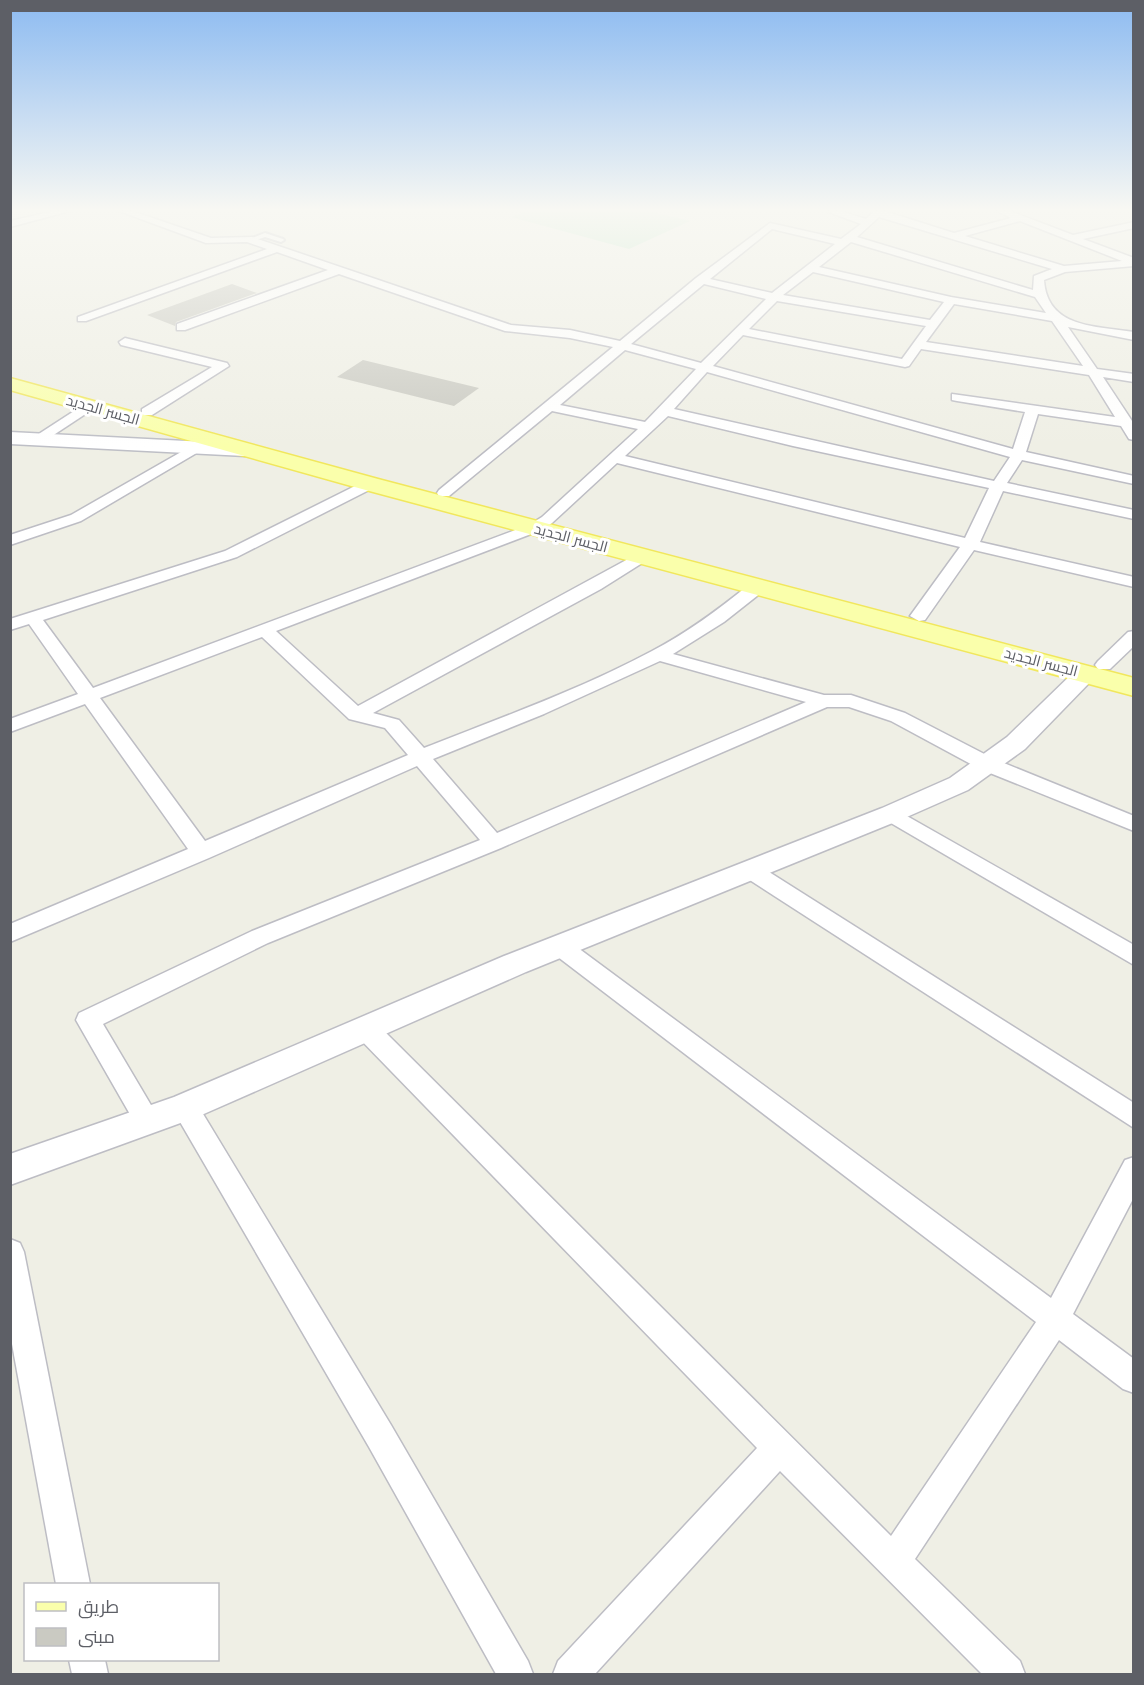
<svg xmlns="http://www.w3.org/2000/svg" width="1144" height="1685" font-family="'Nunito Sans',Cairo,sans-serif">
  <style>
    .green { fill: #c2e7ca }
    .building { fill: #cacac2 }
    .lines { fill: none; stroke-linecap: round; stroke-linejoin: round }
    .service-casing { stroke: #bdbdc4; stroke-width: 4 }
    .minor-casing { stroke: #bdbdc4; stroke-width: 3 }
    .tertiary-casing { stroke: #bdbdc4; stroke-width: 3 }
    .secondary-casing { stroke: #bebfc6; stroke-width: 3 }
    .primary-casing { stroke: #f1e75d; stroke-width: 3 }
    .service { fill: #fff; fill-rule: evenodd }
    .minor { fill: #fff; fill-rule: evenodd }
    .tertiary { fill: #fff; fill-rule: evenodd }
    .secondary { fill: #fff; fill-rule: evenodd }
    .primary { fill: #faffab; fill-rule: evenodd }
    .labels { text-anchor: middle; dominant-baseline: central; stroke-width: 6; stroke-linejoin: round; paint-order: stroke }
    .far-street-label { font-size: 15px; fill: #5d5f66; stroke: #fff }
  </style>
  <rect width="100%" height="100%" fill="#efefe5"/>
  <polygon class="green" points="527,211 649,211 690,221 629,249 511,217"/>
  <g class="building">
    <polygon points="232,284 257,293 176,322 175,326 147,315"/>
    <polygon points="363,360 479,388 454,406 337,377"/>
  </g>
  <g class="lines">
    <g class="service-casing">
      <polygon id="service" points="265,233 283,239 284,240 281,242 265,237 250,242 247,240"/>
    </g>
    <g class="minor-casing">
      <g id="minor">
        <polygon points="54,211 70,211 10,227 10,221"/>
        <path d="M 119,211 L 132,211 L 211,238 L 252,237 L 511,325 L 570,330 L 620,341 L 696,278 L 770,223 L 841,239 L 861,224 L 826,211 L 840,211 L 866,219 L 874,211 L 884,211 L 954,233 L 1011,218 L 997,211 L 1010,211 L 1073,235 L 1134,222 L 1134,228 L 1083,239 L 1134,258 L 1134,266 L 1065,272 L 1044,280 C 1047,328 1095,326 1134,332 L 1134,340 L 1068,327 L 1097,369 L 1134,374 L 1134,382 L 1103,377 L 1134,424 L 1134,440 L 1129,439 L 1121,426 L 1038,414 L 1026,452 L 1134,476 L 1134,484 L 1022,460 L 1007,483 L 1134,510 L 1134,519 L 1003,491 L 980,542 L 1134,577 L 1134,587 L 974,550 L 925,620 L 919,621 L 910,616 L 960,547 L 617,463 L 552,523 L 539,531 L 276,631 L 358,706 L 641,552 L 647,554 L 649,557 L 647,560 L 601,589 L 373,713 L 399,720 L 424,748 C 500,718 579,690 652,651 C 687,633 719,609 750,584 L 762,584 L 764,588 L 762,592 L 724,622 L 673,654 L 824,695 L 851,695 L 905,713 L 994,759 L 1134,816 L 1134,831 L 980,769 L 891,721 L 849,707 L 827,707 L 501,848 L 268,943 L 103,1024 L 161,1122 L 157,1130 L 148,1133 L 139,1130 L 76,1020 L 79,1013 L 252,931 L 480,840 L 417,766 L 209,858 L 10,942 L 10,924 L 188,849 L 85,704 L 10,732 L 10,719 L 78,694 L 29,624 L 10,630 L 10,619 L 225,551 L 365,481 L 375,481 L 377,484 L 375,487 L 237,557 L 43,620 L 93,688 L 529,525 L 542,517 L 638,429 L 552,411 L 449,496 L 439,496 L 437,493 L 439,490 L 613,347 L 570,338 L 505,331 L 339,274 L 185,330 L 177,330 L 177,324 L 328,270 L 277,252 L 86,321 L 78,321 L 78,317 L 267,249 L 247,242 L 206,243 ZM 879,217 L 1052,269 L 1034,276 L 1033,290 L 857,237 ZM 1020,221 L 1122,261 L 1064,266 L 965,236 ZM 772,229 L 835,244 L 772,293 L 710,279 ZM 851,242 L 1035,297 L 1046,313 L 951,297 L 819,267 ZM 813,272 L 944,302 L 930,320 L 783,295 ZM 704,284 L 766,299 L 701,363 L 631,344 ZM 777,301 L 926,326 L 902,359 L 749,329 ZM 954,304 L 1052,321 L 1083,366 L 926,342 ZM 743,335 L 905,367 L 909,366 L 921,349 L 1089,375 L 1115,417 L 952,394 L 952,400 L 957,401 L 1025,412 L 1013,449 L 713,366 ZM 625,350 L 696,369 L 645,422 L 560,405 ZM 707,372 L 1010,457 L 994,481 L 674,409 ZM 668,416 L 793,446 L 989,488 L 965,538 L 625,456 ZM 262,637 L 349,719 L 385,728 L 408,755 L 205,841 L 100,698 ZM 660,661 L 806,702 L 497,833 L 433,759 L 544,714 Z"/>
        <polygon points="125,338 227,363 229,366 152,415 142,415 142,409 212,367 121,345 119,342"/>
        <polygon points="88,402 93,403 93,409 43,442 33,442 31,439"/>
        <polygon points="195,444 202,448 200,451 81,521 10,545 10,535 71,515"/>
        <polygon points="1134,631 1134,646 1110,669 1098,669 1095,665 1098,661 1128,632"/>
        <polygon points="891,807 1134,945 1134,965 884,819 881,814 884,809"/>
        <polygon points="750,862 758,865 1134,1103 1134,1128 742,875 739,870 742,865"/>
        <polygon points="562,939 570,942 1051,1298 1125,1160 1134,1157 1134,1197 1073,1314 1134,1359 1134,1393 1123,1389 1059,1340 915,1559 1020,1661 1025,1674 982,1674 780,1471 595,1674 553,1674 558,1661 757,1448 356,1035 353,1028 356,1021 365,1018 374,1021 891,1536 1036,1322 554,954 551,948 554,942"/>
        <polygon points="185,1096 194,1099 391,1425 528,1661 533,1674 496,1674 369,1447 176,1115 172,1107 176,1099"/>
        <polygon points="10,1239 20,1243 24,1252 90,1584 56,1584 10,1333"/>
        <polygon points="69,1660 105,1660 108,1674 72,1674"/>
      </g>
    </g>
    <g class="tertiary-casing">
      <polygon id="tertiary" points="1085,667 1093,669 1097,674 1093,679 1025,749 968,790 900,820 526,972 197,1117 10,1185 10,1154 174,1097 504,956 882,808 950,778 1007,737 1077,669"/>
    </g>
    <g class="secondary-casing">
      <polygon id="secondary" points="10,432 245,444 252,446 255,450 252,454 245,456 10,444"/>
    </g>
    <g class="primary-casing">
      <polygon id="primary" points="10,378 378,479 1134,678 1134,696 362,489 10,390"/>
    </g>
    <use href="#service" class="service"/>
    <use href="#minor" class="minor"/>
    <use href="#tertiary" class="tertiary"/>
    <use href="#secondary" class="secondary"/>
    <use href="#primary" class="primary"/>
  </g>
  <linearGradient id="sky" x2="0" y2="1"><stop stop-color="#8dbbf1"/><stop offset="0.47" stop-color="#f8f8f3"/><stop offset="1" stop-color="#f8f8f3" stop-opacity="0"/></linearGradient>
  <rect width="1144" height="447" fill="url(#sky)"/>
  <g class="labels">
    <g class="far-street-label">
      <text transform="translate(103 410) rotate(16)">الجسر الجديد</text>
      <text transform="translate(571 538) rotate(15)">الجسر الجديد</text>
      <text transform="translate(1041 662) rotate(15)">الجسر الجديد</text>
    </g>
  </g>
  <rect width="1144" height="1685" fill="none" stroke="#5d5f66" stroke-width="24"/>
  <rect x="24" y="1583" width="195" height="78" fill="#ffffff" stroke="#bebfc2" stroke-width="1.5"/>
  <rect x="36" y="1602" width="30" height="9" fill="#faffab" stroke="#bebfc2" stroke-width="1.5"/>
  <text x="78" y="1613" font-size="18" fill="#5d5f66">طريق</text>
  <rect x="36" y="1628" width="30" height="18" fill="#cacac2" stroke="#bebfc2" stroke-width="1.5"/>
  <text x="78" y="1643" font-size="18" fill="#5d5f66">مبنى</text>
</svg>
